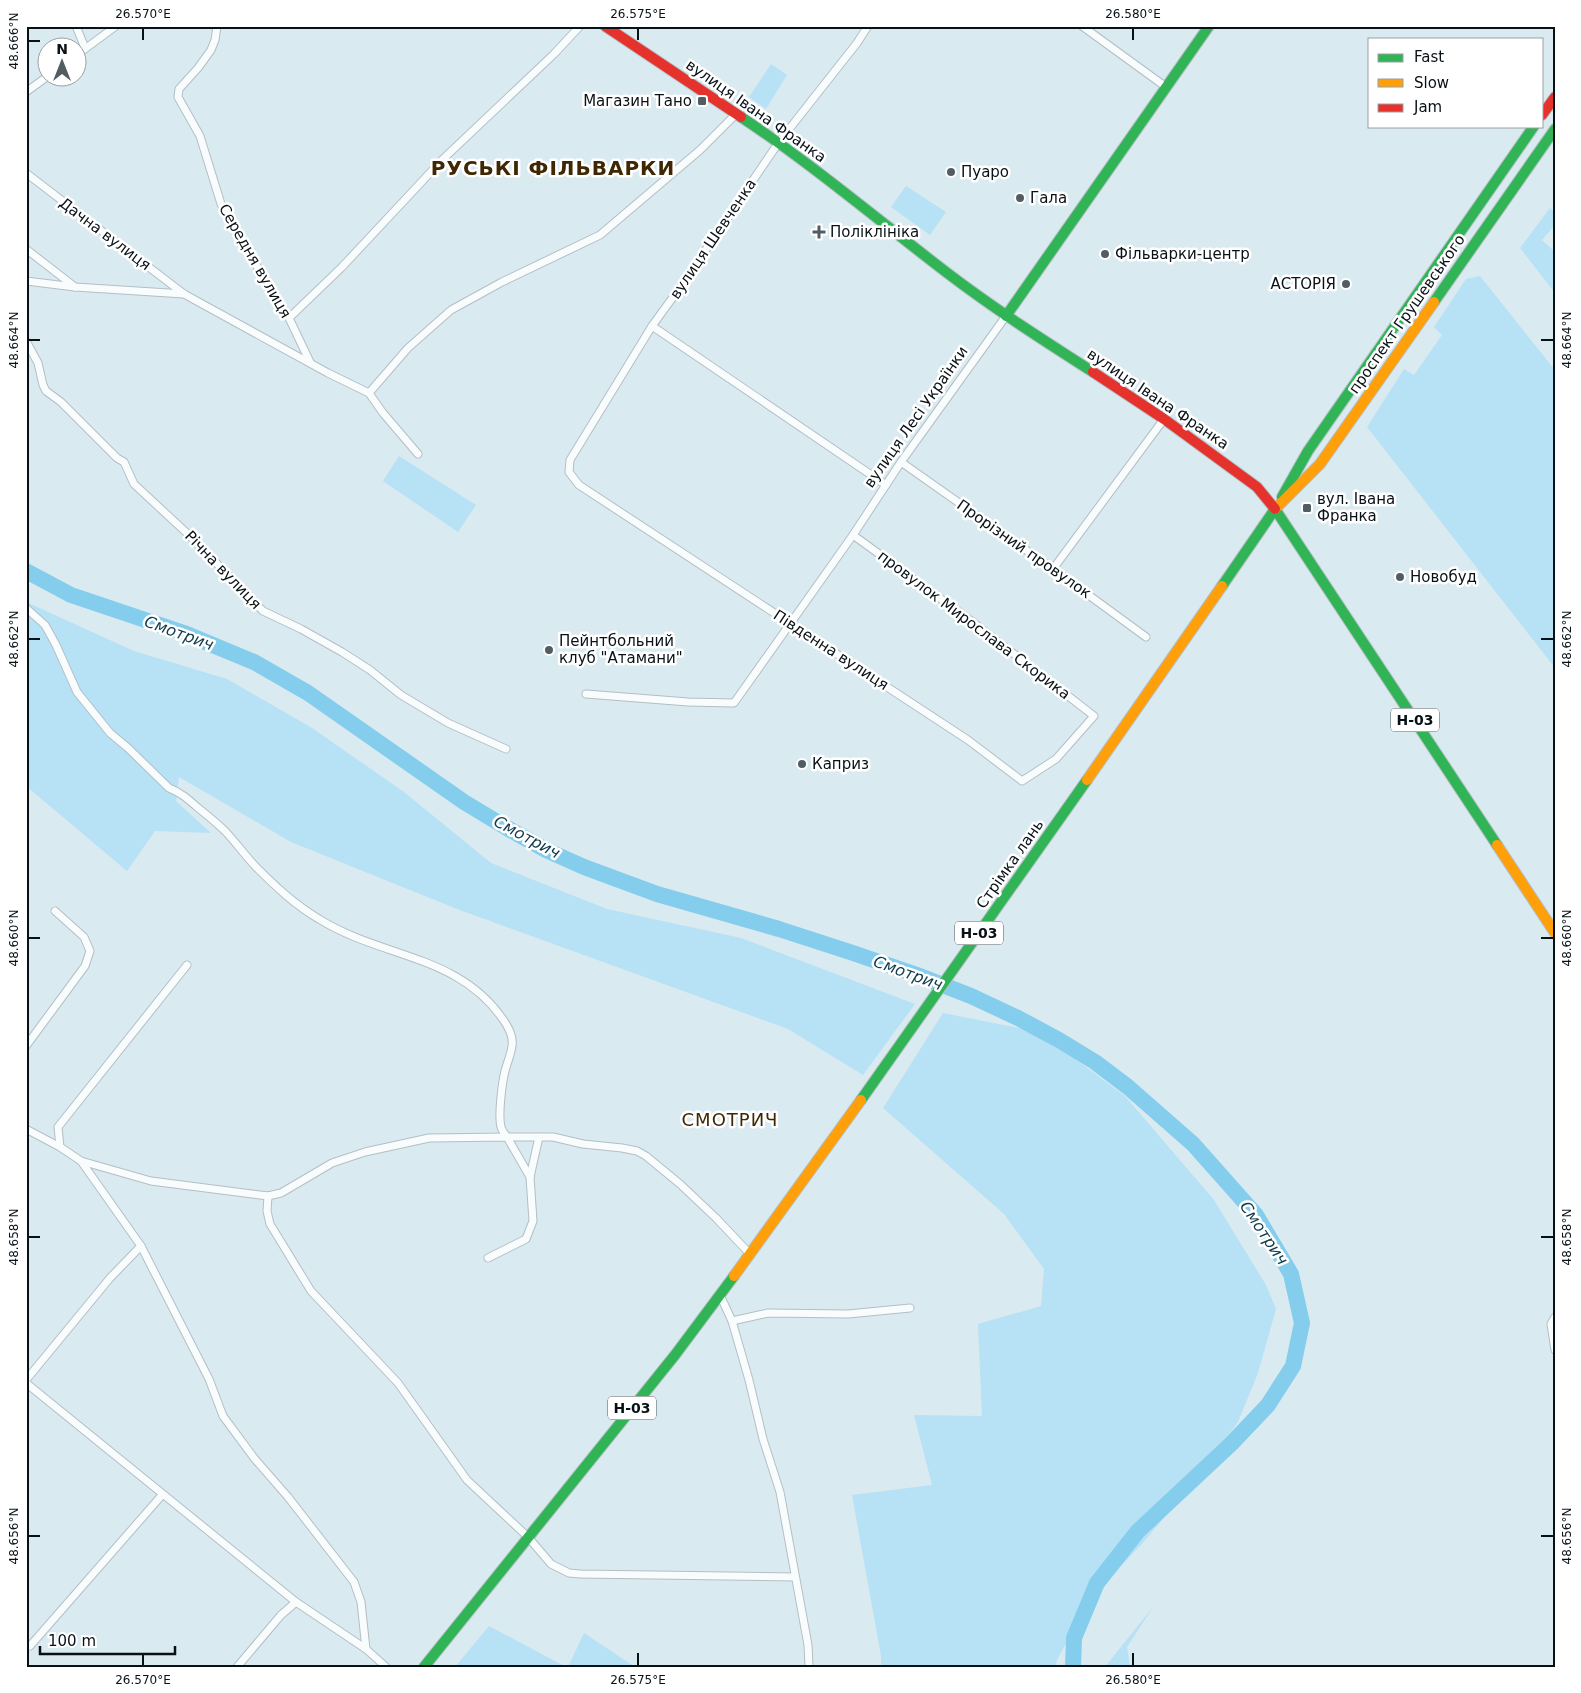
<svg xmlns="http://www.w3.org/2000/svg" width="1581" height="1693" font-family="'DejaVu Sans',sans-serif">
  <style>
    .green { fill: #b7e1f4 }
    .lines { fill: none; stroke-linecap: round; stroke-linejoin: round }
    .river { stroke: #85cdec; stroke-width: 16 }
    .street-casing { stroke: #b3bfc4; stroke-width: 9 }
    .fast-casing { stroke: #b3bfc4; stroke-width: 12 }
    .slow-casing { stroke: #b3bfc4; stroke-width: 12 }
    .jam-casing { stroke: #b3bfc4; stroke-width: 12 }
    .street { stroke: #f9fcfd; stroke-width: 7 }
    .fast { stroke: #30b455; stroke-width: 10 }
    .slow { stroke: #ff9f0a; stroke-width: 10 }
    .jam { stroke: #e5322d; stroke-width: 10 }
    .ticks { fill: none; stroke: #081116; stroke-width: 2 }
    .poi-dot { fill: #525d63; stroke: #fff; stroke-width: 2 }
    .labels { text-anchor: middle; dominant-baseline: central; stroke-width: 5; stroke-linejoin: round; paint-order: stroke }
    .shield { fill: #fff; stroke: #52585c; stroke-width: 1 }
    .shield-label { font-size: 14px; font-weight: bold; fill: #081116 }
    .poi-label { font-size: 15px; fill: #081116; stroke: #fff; text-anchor: start }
    .street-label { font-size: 15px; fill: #081116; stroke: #fff }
    .water-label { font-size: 16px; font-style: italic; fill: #103b4c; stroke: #fff }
    .quarter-label { font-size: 18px; letter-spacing: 1px; fill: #3e2702; stroke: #fff }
    .district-label { font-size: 20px; font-weight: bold; letter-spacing: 1px; fill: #3e2702; stroke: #fff }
    .neatline { fill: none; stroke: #081116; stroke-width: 2 }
    .ticks-label { font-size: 12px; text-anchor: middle; fill: #081116 }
  </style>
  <rect width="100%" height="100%" fill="#daeaf1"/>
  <g class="green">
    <polygon points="771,64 787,75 766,109 749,97"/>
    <polygon points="906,186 946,212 930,235 891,207"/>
    <polygon points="1550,208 1555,213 1555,225 1542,240 1555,252 1555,293 1520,248"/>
    <polygon points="1480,276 1555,370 1555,668 1367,427 1404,369 1414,375 1442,335 1434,327 1466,279"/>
    <polygon points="399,456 476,505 458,532 383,481"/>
    <polygon points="26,602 134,651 227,679 312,728 404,792 491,863 607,909 741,938 915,1004 863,1075 788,1029 457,909 291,842 179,777 176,801 211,833 155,831 127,871 26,786"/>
    <polygon points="943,1013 1039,1032 1125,1096 1214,1200 1266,1285 1276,1309 1258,1373 1238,1422 1190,1487 1141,1545 1091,1597 1057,1660 1056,1667 881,1667 881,1656 852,1495 932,1485 914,1415 982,1416 978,1324 1041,1306 1044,1269 1004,1214 883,1108"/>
    <polygon points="1153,1607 1127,1647 1130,1667 1105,1667"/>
    <polygon points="489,1626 566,1667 455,1667"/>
    <polygon points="584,1633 635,1667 568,1667"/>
  </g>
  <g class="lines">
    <polyline class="river" points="26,571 71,595 184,633 254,662 308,693 464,802 507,828 546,850 584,867 657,894 779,929 853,953 917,975 971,996 1018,1018 1059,1040 1095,1062 1128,1087 1193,1144 1256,1215 1291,1274 1302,1323 1293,1366 1268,1405 1231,1444 1138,1531 1097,1583 1074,1638 1073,1667"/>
    <g class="street-casing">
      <g id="street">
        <polyline points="76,26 85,48"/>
        <polyline points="217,26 215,40 211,50 198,68 179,89 178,97 200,136 221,204 248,252 289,318 310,362"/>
        <polyline points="1082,26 1166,87"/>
        <polyline points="78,54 116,26"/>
        <polyline points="26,92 48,76"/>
        <polyline points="26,173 184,294 328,373 369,393 383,413 418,454"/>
        <polyline points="26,249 75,287"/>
        <polyline points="26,281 75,287 184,294"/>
        <polyline points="289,318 342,267 442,160 554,54 580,26"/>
        <polyline points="652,326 886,485"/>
        <polyline points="26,341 38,363 43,385 46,391 61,402 117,458 124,462 134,484 190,536 263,611 301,629 342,652 370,670 401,695 448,723 506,749"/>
        <polyline points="369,393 408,348 451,310 502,282 600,235 700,150 736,114"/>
        <polyline points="901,462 1053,569 1146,637"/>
        <polyline points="853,535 974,623 1094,716 1056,759 1022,781 968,740 579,485 569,472 570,460 652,326 684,282 779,142 857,43 868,26"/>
        <polyline points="1053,569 1164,419"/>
        <path d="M 26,608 L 45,625 L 56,645 L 77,692 L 110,733 L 128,748 L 169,788 C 180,792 188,799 197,807 C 207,815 217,823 226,832 C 236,843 245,855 255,866 C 275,886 295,905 319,919 C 383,959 462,954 506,1024 C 518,1043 510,1052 505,1071 C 502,1083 498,1115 501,1127 C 502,1131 505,1134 507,1137 L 553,1137 L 583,1144 L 622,1148 L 637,1151 L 646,1156 L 680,1184 L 716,1218 L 750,1254"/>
        <polyline points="586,694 688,702 734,703 853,535 901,462 1006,316"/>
        <polyline points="26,1046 85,966 90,951 84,937 55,911"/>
        <polyline points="26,1129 60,1147 81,1161 141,1246 209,1379 223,1416 254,1458 288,1497 354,1582 361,1602 366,1649 386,1667"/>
        <polyline points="60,1147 58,1127 187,965"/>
        <polyline points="81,1161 151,1181 268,1196 281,1193 332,1163 365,1152 429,1138 507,1137 530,1177"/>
        <polyline points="268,1196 267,1211 270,1224 311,1291 398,1383 467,1480 528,1537 551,1564 569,1573 580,1574 795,1577"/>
        <polyline points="488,1258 526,1239 533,1221 530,1177 539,1137"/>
        <polyline points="720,1295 732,1321 749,1380 763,1439 780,1492 808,1645 809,1667"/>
        <polyline points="1555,1317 1551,1324 1555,1350"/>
        <polyline points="732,1321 768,1313 848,1314 910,1308"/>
        <polyline points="26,1380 110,1278 141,1246"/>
        <polyline points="26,1383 296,1602 366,1649"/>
        <polyline points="30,1646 162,1495"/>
        <polyline points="237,1667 281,1615 296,1602"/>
      </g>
    </g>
    <g class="fast-casing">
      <g id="fast">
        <path d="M 741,117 C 812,164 878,220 946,272 C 993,308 1043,340 1093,372"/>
        <polyline points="1434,302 1555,129"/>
        <polyline points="1006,316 1209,26"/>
        <polyline points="1282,497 1308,451 1534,126"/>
        <polyline points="1222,586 1275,509 1497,845"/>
        <polyline points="861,1100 1087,780"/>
        <polyline points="424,1667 675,1355 734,1276"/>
      </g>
    </g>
    <g class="slow-casing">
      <g id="slow">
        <polyline points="1275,509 1320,464 1434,302"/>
        <polyline points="1087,780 1222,586"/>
        <polyline points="1497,845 1555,933"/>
        <polyline points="734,1276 861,1100"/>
      </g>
    </g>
    <g class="jam-casing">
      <g id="jam">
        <polyline points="605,26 741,117"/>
        <polyline points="1542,115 1555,97"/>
        <polyline points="1093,372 1164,419 1257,487 1275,509"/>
      </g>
    </g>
    <use href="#street" class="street"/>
    <use href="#fast" class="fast"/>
    <use href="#slow" class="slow"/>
    <use href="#jam" class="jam"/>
  </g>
  <path class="ticks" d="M 143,28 L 143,40M 638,28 L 638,40M 1133,28 L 1133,40M 28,41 L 40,41M 28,340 L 40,340M 1541,340 L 1554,340M 28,639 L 40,639M 1541,639 L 1554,639M 28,938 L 40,938M 1541,938 L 1554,938M 28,1237 L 40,1237M 1541,1237 L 1554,1237M 28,1536 L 40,1536M 1541,1536 L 1554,1536M 143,1653 L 143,1666M 638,1653 L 638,1666M 1133,1653 L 1133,1666"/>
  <g class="poi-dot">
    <rect x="697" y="96" width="10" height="10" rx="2.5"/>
    <circle cx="951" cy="172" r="5"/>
    <circle cx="1020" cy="198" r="5"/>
    <path d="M816.5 224.5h5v5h5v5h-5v5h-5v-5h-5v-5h5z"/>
    <circle cx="1105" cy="254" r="5"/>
    <circle cx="1346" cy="284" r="5"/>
    <rect x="1302" y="503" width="10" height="10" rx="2.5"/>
    <circle cx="1400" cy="577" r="5"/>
    <circle cx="549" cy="650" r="5"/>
    <circle cx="802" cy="764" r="5"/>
  </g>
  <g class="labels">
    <g class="shield">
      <rect x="1391" y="708.5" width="48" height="23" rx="4"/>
      <rect x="955" y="921.5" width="48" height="23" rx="4"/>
      <rect x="608" y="1396.5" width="48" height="23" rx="4"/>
    </g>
    <g class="shield-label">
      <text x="1415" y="720">Н-03</text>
      <text x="979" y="933">Н-03</text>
      <text x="632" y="1408">Н-03</text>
    </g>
    <g class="poi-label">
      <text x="692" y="101" text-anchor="end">Магазин Тано</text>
      <text x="961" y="172">Пуаро</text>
      <text x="1030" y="198">Гала</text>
      <text x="830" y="232">Поліклініка</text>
      <text x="1115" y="254">Фільварки-центр</text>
      <text x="1336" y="284" text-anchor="end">АСТОРІЯ</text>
      <text x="1317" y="499">вул. Івана<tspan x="1317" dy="17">Франка</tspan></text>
      <text x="1410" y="577">Новобуд</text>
      <text x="559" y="641">Пейнтбольний<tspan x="559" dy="17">клуб "Атамани"</tspan></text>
      <text x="812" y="764">Каприз</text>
    </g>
    <g class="street-label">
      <text transform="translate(756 111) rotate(35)">вулиця Івана Франка</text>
      <text transform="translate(105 234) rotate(37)">Дачна вулиця</text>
      <text transform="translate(713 239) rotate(-56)">вулиця Шевченка</text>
      <text transform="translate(255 261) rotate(60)">Середня вулиця</text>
      <text transform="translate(1407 314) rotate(-55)">проспект Грушевського</text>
      <text transform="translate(1158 399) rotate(34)">вулиця Івана Франка</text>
      <text transform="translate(916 417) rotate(-55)">вулиця Лесі Українки</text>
      <text transform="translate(1024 549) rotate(35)">Прорізний провулок</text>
      <text transform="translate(223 570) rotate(46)">Річна вулиця</text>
      <text transform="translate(974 625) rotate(37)">провулок Мирослава Скорика</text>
      <text transform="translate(831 650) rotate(33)">Південна вулиця</text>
      <text transform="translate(1010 864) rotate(-55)">Стрімка лань</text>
    </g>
    <g class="water-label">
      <text transform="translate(179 633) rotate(20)">Смотрич</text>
      <text transform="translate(527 837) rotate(28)">Смотрич</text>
      <text transform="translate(908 973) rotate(20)">Смотрич</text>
      <text transform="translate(1264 1233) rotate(56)">Смотрич</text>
    </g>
    <g class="quarter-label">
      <text x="730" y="1119">СМОТРИЧ</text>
    </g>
    <g class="district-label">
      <text x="553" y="168">РУСЬКІ ФІЛЬВАРКИ</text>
    </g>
  </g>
  <rect width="1581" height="1693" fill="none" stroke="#ffffff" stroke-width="55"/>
  <rect x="1368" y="38" width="175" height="90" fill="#ffffff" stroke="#9ca0a2"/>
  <rect x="1378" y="54" width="25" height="8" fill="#30b455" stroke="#9ca0a2"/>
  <text x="1414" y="62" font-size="15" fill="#081116">Fast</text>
  <rect x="1378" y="79" width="25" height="8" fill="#ff9f0a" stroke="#9ca0a2"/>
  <text x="1414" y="88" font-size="15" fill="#081116">Slow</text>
  <rect x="1378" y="104" width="25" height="8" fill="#e5322d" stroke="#9ca0a2"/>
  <text x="1414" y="112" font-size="15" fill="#081116">Jam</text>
  <g transform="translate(62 62)"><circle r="24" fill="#ffffff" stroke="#9ca0a2"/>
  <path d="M0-4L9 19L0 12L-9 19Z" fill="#525d63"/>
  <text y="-8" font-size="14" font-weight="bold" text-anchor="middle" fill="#081116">N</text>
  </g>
  <path d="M40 1646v8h135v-8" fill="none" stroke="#081116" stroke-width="2.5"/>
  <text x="48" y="1646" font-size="15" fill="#081116" stroke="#ffffff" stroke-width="4" paint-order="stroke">100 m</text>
  <rect x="28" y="28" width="1526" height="1638" class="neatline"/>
  <g class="ticks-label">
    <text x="143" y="18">26.570°E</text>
    <text x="638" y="18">26.575°E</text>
    <text x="1133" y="18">26.580°E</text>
    <text transform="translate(14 41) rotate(-90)" y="4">48.666°N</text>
    <text transform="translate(14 340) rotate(-90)" y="4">48.664°N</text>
    <text transform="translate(1567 340) rotate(-90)" y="4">48.664°N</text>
    <text transform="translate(14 639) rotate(-90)" y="4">48.662°N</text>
    <text transform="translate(1567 639) rotate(-90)" y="4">48.662°N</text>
    <text transform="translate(14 938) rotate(-90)" y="4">48.660°N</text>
    <text transform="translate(1567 938) rotate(-90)" y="4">48.660°N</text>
    <text transform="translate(14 1237) rotate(-90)" y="4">48.658°N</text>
    <text transform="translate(1567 1237) rotate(-90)" y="4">48.658°N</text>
    <text transform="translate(14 1536) rotate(-90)" y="4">48.656°N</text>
    <text transform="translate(1567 1536) rotate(-90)" y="4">48.656°N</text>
    <text x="143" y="1684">26.570°E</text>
    <text x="638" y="1684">26.575°E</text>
    <text x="1133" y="1684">26.580°E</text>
  </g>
</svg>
